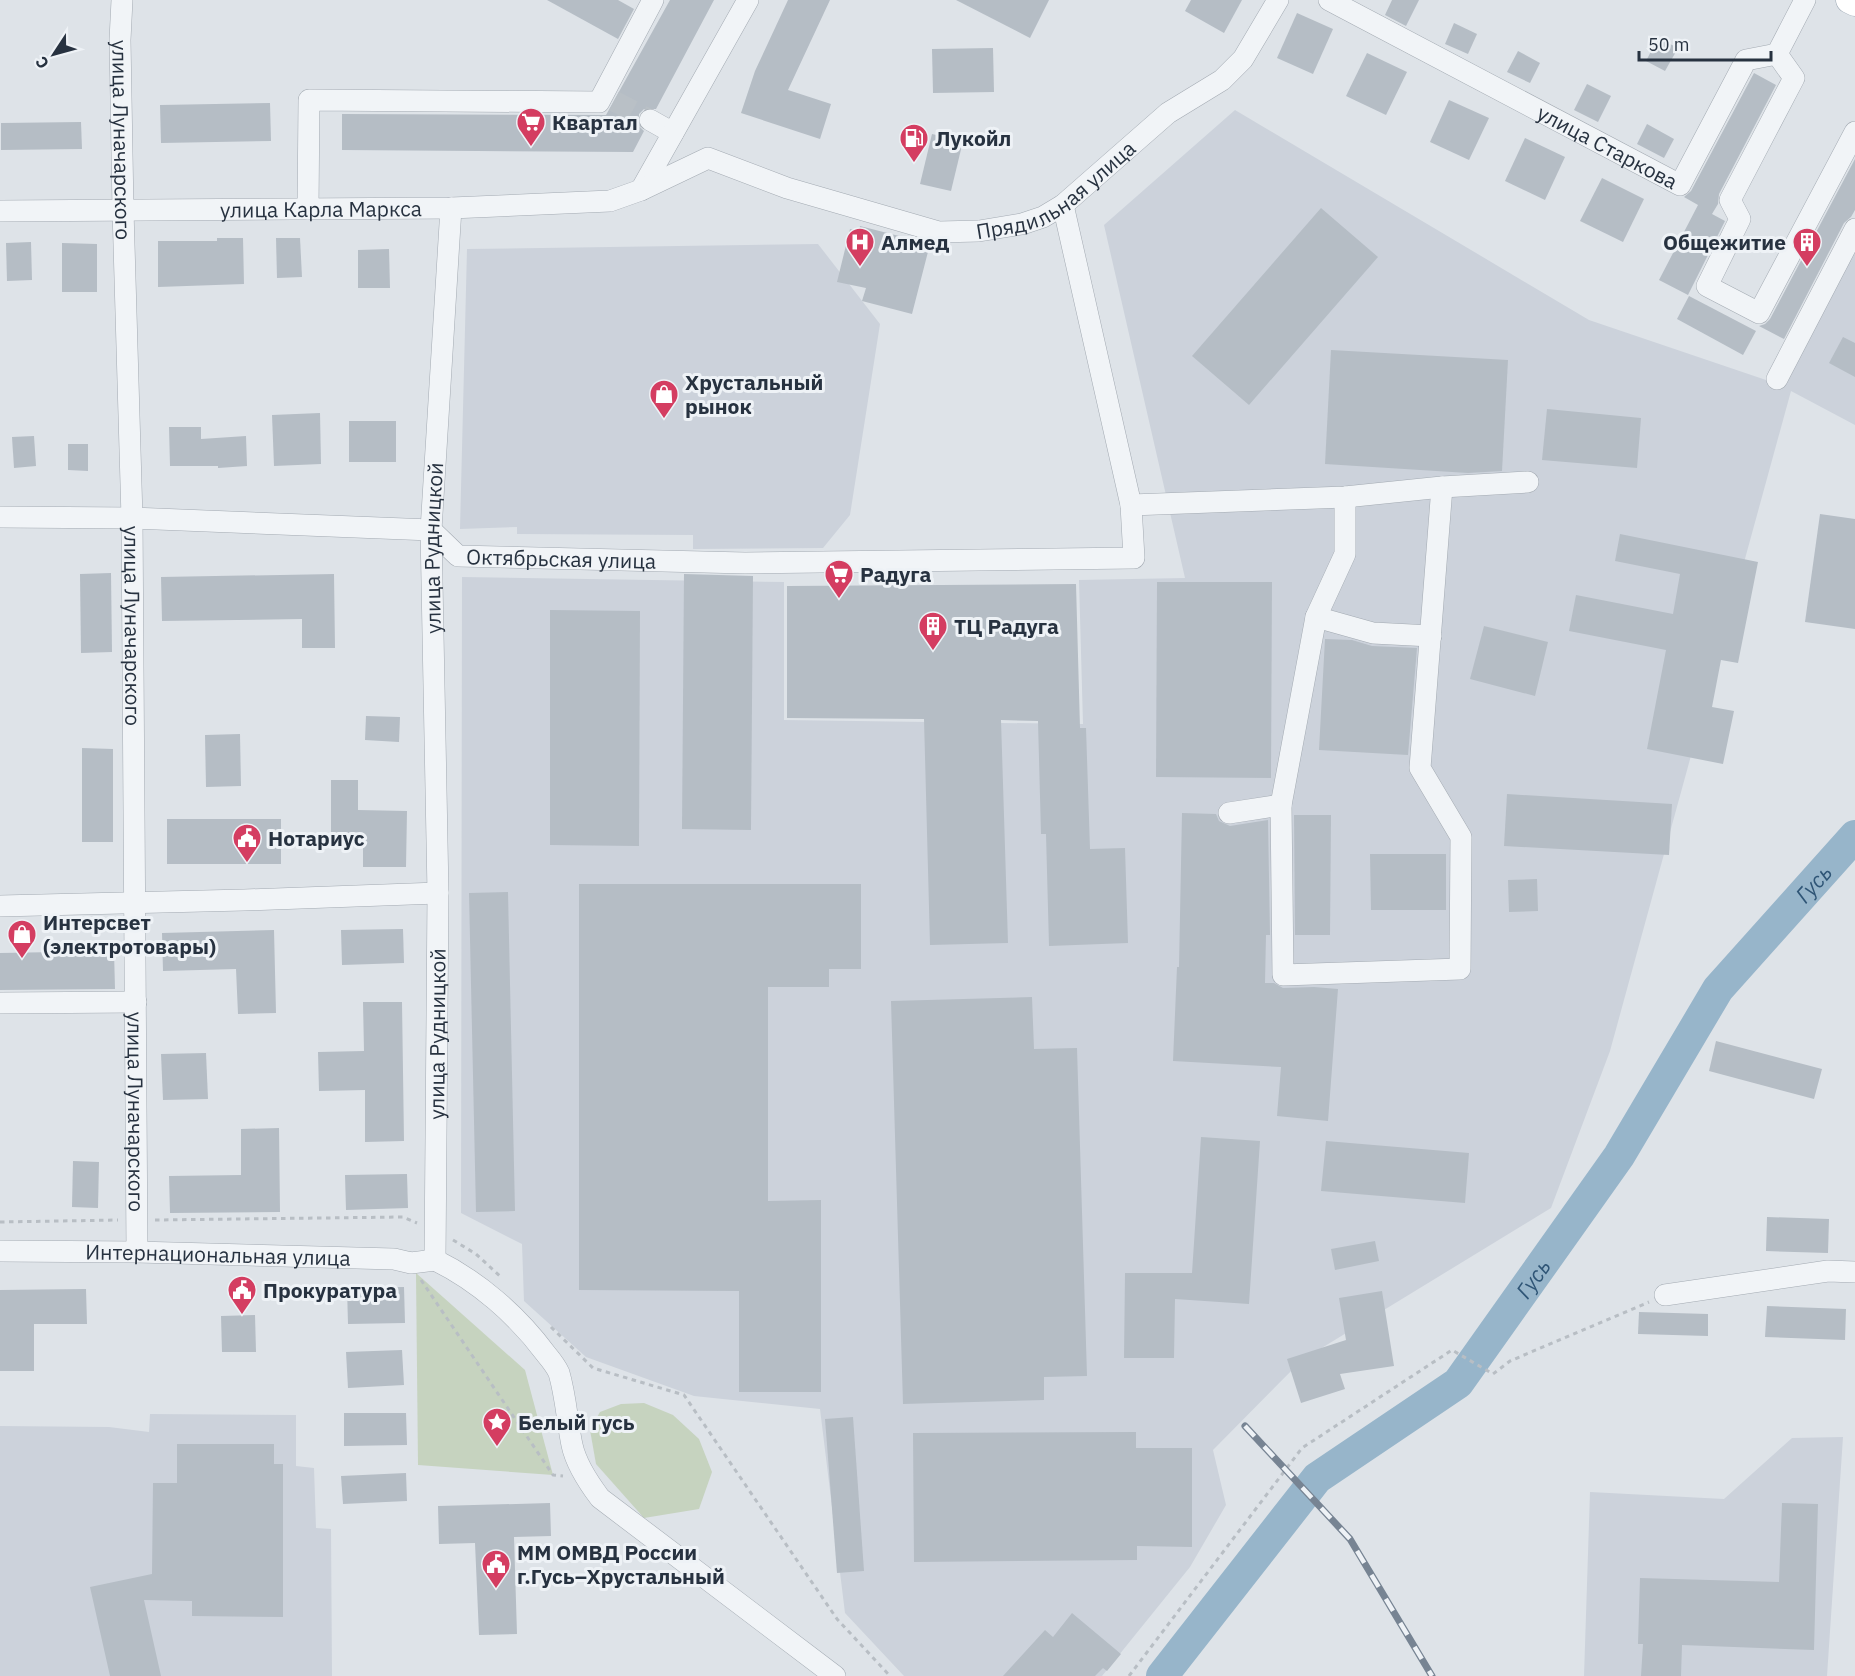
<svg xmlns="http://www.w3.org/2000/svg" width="1855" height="1676" font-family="'IBM Plex Sans',sans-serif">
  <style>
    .built { fill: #ccd2db }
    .green { fill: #c6d3bf }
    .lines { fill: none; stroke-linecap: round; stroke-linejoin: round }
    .river { stroke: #97b5ca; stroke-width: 32 }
    .building { fill: #b5bdc5 }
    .minor-tunnel { stroke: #b9c0c6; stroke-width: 21; stroke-dasharray: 21 10; stroke-linecap: butt }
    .minor-casing { stroke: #a3aab2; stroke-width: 22 }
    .major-casing { stroke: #9da9b5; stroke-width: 27 }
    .path { stroke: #b8bec4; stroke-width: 3; stroke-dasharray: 4.5 4.5; stroke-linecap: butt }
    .minor { stroke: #f1f4f7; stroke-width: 21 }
    .major { stroke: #fff; stroke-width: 26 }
    .rail-casing { stroke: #778493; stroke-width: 7 }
    .rail { stroke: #eef2f6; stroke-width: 4.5; stroke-dasharray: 14; stroke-linecap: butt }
    .labels { text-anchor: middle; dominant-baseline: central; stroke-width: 6; stroke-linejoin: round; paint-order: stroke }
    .poi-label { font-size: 21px; font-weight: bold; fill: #273240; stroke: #eef2f6; text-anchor: start }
    .street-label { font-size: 21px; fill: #273240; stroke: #eef2f6 }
    .water-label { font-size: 22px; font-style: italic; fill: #2f5576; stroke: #eef2f6 }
  </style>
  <rect width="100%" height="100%" fill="#dee3e8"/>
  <g class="built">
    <polygon points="1235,110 1589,320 1781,385 1855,250 1855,425 1791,391 1610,1051 1551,1208 1302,1360 1213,1450 1226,1505 1190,1567 1102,1676 904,1676 845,1613 820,1409 694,1396 586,1357 524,1301 522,1244 461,1213 462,577 784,582 784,720 1083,724 1079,580 1185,578 1104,225"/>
    <polygon points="818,244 880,324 850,515 823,548 693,549 693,535 517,534 517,527 460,529 467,249"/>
    <polygon points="150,1414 296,1415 296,1466 314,1468 316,1528 331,1529 332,1676 0,1676 0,1426 109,1427 149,1432"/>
    <polygon points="1843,1437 1827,1676 1584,1676 1590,1492 1724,1499 1792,1438"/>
  </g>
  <g class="green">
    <polygon points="416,1273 525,1370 553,1475 418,1465"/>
    <polygon points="644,1403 673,1415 699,1439 712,1472 699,1509 644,1518 596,1464 590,1430 600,1412 621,1404"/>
  </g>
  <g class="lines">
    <path class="river" id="s1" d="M 1162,1676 L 1317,1478 L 1458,1383 L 1619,1156 L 1718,989 L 1855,836"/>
  </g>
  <g class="building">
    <polygon points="547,0 618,0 634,9 618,39"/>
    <polygon points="670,0 714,0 656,109 644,109 639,114 639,126 644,131 633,152 342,150 342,114 606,115"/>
    <polygon points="788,0 830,0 788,90 831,104 820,139 741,113 755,71"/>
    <polygon points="956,0 1049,0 1030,38"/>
    <polygon points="1191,0 1242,0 1224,33 1185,11"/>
    <polygon points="1392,0 1419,0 1406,26 1385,15"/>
    <polygon points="1297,13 1333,29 1313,74 1277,58"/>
    <polygon points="1454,23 1477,34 1468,54 1445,44"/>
    <polygon points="1658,38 1678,48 1665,71 1646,61"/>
    <polygon points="993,48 994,92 933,93 932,49"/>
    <polygon points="1518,51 1540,63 1530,83 1507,72"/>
    <polygon points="1367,53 1407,72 1386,115 1346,96"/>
    <polygon points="1754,73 1776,85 1719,194 1718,204 1712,214 1725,221 1688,295 1659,280 1698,205 1684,197 1691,191"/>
    <polygon points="1587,84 1611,96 1598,122 1574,110"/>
    <polygon points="1449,100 1489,118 1469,160 1430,142"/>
    <polygon points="270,103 271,141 161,143 160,105"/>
    <polygon points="81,122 82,149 1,150 1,123"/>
    <polygon points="1647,124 1674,139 1664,158 1637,144"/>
    <polygon points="932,134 963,141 951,191 920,184"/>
    <polygon points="1525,138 1565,157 1545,200 1505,181"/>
    <polygon points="1855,159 1855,210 1851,217 1844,223 1784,339 1759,326 1765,324 1770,319"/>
    <polygon points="1602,178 1644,199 1623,242 1580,221"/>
    <polygon points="1321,208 1378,257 1249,405 1192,356"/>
    <polygon points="860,226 930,244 912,314 862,301 866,288 837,282 850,229 859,231"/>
    <polygon points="217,238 243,238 244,284 158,287 158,241 217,241"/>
    <polygon points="276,238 300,238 302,277 277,278"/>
    <polygon points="31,242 32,280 7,281 6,243"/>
    <polygon points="62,243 97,244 97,292 62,292"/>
    <polygon points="389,249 390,288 358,288 358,250"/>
    <polygon points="1689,296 1756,331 1743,355 1677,319"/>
    <polygon points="1843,337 1855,343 1855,377 1829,363"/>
    <polygon points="1331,350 1508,360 1502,471 1468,473 1325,464"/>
    <polygon points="1547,409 1641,418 1637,468 1542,460"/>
    <polygon points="320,413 321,464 274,466 272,415"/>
    <rect x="349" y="421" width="47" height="41"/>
    <polygon points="169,427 201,427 201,439 246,436 247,466 218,468 218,466 170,466"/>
    <polygon points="34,436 36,466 14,468 12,437"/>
    <polygon points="68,444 88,444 88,471 68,470"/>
    <polygon points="1820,514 1855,519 1855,629 1805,622"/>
    <polygon points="1620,534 1758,562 1738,663 1721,660 1712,707 1734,711 1723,764 1647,749 1666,650 1569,631 1576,595 1673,614 1680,574 1615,561"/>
    <polygon points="111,573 112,652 81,653 80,574"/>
    <polygon points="334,574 335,648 302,648 302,619 162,621 161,577"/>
    <polygon points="684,574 753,576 751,830 682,829"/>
    <polygon points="1157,582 1272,582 1271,778 1156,777"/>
    <polygon points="1076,584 1080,728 1086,728 1090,849 1125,848 1128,943 1049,946 1046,834 1041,834 1038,721 1001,720 1008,943 930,945 924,719 787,718 787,586"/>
    <polygon points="550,610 640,611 639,846 550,845"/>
    <polygon points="1484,626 1548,642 1535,696 1470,679"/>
    <polygon points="1325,639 1352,640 1372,646 1417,648 1408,755 1319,750"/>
    <polygon points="366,716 400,717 399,742 365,740"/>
    <polygon points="240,734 241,786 206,787 205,735"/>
    <polygon points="82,748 113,749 113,842 82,842"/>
    <polygon points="331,780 358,780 358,810 407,811 406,867 363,867 363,834 331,834"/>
    <polygon points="1507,794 1672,804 1669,855 1504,846"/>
    <polygon points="1182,813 1216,814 1219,821 1230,826 1268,820 1270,935 1266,935 1265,983 1274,983 1283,988 1314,987 1338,989 1328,1121 1277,1116 1281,1067 1173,1061 1177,967 1179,967"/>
    <polygon points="1294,815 1331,815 1330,935 1295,935"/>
    <rect x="167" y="819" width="114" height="45"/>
    <polygon points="1370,854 1446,854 1446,910 1371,910"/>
    <polygon points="1537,879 1538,911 1509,912 1508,880"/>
    <polygon points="579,884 861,884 861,969 829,969 829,987 768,987 768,1201 821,1200 821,1392 739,1392 739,1291 579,1290"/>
    <polygon points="508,892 515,1211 476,1212 469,893"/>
    <polygon points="403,929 404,963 342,965 341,930"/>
    <polygon points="274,930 276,1013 238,1014 236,969 163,971 162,933"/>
    <polygon points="114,951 115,989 0,990 0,953"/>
    <polygon points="1032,997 1034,1049 1077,1048 1087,1376 1044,1377 1044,1400 903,1404 891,1001"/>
    <polygon points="363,1002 402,1002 404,1141 365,1142 365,1090 319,1091 318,1052 364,1051"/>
    <polygon points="1716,1041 1822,1069 1814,1099 1709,1071"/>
    <polygon points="206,1053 208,1099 163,1100 161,1054"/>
    <polygon points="279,1128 280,1212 170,1213 169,1176 241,1175 241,1129"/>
    <polygon points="1201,1137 1260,1141 1249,1304 1175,1299 1174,1358 1124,1358 1125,1273 1192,1273"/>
    <polygon points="1326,1141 1469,1153 1465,1203 1321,1191"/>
    <polygon points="73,1161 99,1162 98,1208 72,1207"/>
    <polygon points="407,1174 408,1208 346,1210 345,1175"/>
    <polygon points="1767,1217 1829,1219 1828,1253 1766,1251"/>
    <polygon points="1375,1241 1379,1261 1335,1270 1331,1249"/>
    <polygon points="404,1287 405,1323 348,1324 347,1288"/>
    <polygon points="86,1289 87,1324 34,1324 34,1371 0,1371 0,1290"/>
    <polygon points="1382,1291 1394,1366 1340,1374 1345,1389 1301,1403 1287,1359 1346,1340 1339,1298"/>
    <polygon points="1767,1306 1846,1309 1845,1340 1765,1337"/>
    <polygon points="1639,1312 1708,1314 1708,1336 1638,1334"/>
    <polygon points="255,1315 256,1352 222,1352 221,1316"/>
    <polygon points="402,1350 404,1385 348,1388 346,1352"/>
    <polygon points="344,1413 406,1413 407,1445 344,1446"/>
    <polygon points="853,1417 864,1571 837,1573 825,1419"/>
    <polygon points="1136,1432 1136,1448 1192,1448 1192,1547 1137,1546 1137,1560 914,1562 913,1433"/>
    <polygon points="177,1444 274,1444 274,1464 283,1464 283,1617 192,1616 192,1601 144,1600 161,1676 110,1676 90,1587 152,1574 153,1483 177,1483"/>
    <polygon points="406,1473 407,1501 343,1504 341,1476"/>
    <polygon points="550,1503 551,1536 514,1537 517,1634 479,1635 475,1543 439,1544 438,1506"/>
    <polygon points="1782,1503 1818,1504 1814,1650 1682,1645 1681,1676 1641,1676 1643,1644 1638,1644 1640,1578 1779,1582"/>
    <polygon points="1072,1613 1121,1654 1107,1671 1103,1668 1095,1676 1003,1676 1045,1630 1053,1637"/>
  </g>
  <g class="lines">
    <polyline class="minor-tunnel" points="614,101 650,120"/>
    <g class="minor-casing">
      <g id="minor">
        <path id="s2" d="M 122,0 L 120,40 L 123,210 L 132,518 L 137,1252"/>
        <path id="s3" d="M 1329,0 L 1680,185 L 1746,60 L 1777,54 L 1805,0"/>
        <polyline points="1777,54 1794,78 1730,200 1740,219 1707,286 1759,313 1855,132"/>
        <polyline points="650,120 673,133"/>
        <polyline points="641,190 748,0"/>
        <polyline points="308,209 309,100 599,102 653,0"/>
        <path id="s4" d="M 0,211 L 451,208 L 610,201 L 641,190 L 708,158 L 787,188 L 939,232 L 979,231 L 1022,224 L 1043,217 L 1063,205 L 1168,113 L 1222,80 L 1243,59 L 1278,0"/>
        <polyline points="1777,379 1855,229"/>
        <polyline points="1131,505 1345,497 1442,487 1528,482"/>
        <path id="s5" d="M 0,517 L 132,518 L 431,530 L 458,556 L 745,563 L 1134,558 L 1131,505 L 1063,205"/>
        <polyline points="1316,617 1373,633 1431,636"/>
        <polyline points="1281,805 1316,617 1345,554 1345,497"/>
        <polyline points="1229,813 1281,805 1283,975 1460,969 1461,837 1420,768 1442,487"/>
        <polyline points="0,906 244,900 438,893"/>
        <polyline points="0,1003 136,1002"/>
        <path id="s6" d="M 0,1251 L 137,1252 L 394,1259 L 411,1263 L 435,1260"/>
        <path id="s7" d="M 435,1260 L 438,893 L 431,530 L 451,208"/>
        <path d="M 435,1260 C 478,1281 517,1315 546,1354 C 551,1360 556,1366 559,1373 C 566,1397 567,1421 572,1445 C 576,1464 588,1482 600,1498 L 835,1676"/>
        <polyline points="1665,1295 1828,1271 1855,1272"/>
      </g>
    </g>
    <g class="major-casing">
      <polyline id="major" points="1849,0 1855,3"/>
    </g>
    <g class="path">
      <polyline points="155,1220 403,1217 417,1223"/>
      <polyline points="0,1222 118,1220"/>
      <polyline points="453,1240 476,1254 502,1278"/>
      <polyline points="421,1280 553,1475 563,1476"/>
      <polyline points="551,1327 593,1368 684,1395 837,1619 890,1676"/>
      <polyline points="1129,1676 1302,1448 1452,1350 1493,1374 1510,1361 1649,1302"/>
    </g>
    <use href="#minor" class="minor"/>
    <use href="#major" class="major"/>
    <g class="rail-casing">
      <polyline id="rail" points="1245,1426 1350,1539 1432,1676"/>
    </g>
    <use href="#rail" class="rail"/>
  </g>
  <defs>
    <g id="supermarket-pin" transform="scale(1.5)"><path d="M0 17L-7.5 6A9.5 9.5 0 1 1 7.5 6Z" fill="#d43d61" stroke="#eef2f6"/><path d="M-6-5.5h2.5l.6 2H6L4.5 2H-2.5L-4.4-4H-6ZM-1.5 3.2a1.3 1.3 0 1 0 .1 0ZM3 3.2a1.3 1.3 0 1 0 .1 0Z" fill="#fff"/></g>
    <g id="fuel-pin" transform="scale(1.5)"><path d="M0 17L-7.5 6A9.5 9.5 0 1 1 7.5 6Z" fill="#d43d61" stroke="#eef2f6"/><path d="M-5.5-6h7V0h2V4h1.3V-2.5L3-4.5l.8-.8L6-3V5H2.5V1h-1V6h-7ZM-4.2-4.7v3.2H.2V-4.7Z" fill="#fff"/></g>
    <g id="hospital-pin" transform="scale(1.5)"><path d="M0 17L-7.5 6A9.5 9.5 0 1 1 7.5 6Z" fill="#d43d61" stroke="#eef2f6"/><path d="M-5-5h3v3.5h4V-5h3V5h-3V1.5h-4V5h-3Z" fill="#fff"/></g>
    <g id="building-pin" transform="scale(1.5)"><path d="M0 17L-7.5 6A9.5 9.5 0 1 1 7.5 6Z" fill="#d43d61" stroke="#eef2f6"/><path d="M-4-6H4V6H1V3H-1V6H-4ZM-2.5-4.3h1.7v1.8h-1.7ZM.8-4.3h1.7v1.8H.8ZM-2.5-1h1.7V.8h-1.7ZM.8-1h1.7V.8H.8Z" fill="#fff"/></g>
    <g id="shop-pin" transform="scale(1.5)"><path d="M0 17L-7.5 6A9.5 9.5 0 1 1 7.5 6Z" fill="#d43d61" stroke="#eef2f6"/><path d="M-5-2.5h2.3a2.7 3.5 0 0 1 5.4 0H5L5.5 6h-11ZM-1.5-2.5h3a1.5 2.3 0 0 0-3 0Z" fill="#fff"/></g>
    <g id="civic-pin" transform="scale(1.5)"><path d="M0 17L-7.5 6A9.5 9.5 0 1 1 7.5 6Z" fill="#d43d61" stroke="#eef2f6"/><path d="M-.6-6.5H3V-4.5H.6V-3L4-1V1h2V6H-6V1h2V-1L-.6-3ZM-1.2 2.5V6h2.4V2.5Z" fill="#fff"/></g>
    <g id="sight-pin" transform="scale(1.5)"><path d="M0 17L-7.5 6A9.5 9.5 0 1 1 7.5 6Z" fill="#d43d61" stroke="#eef2f6"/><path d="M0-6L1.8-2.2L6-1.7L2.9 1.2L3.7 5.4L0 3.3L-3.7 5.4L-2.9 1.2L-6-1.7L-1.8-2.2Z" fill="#fff"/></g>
  </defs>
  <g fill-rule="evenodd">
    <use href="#supermarket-pin" x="531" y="122"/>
    <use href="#fuel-pin" x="914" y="138"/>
    <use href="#hospital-pin" x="860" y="242"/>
    <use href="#building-pin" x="1807" y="242"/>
    <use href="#shop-pin" x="664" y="394"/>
    <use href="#supermarket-pin" x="839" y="574"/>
    <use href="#building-pin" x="933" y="626"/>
    <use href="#civic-pin" x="247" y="838"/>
    <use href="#shop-pin" x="22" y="934"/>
    <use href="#civic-pin" x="242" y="1290"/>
    <use href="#sight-pin" x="497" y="1422"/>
    <use href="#civic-pin" x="496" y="1564"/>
  </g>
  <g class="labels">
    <g class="poi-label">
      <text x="552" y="122">Квартал</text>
      <text x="935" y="138">Лукойл</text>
      <text x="881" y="242">Алмед</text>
      <text x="1786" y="242" text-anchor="end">Общежитие</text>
      <text x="685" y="382">Хрустальный<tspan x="685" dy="24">рынок</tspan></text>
      <text x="860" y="574">Радуга</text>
      <text x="954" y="626">ТЦ Радуга</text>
      <text x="268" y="838">Нотариус</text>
      <text x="43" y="922">Интерсвет<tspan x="43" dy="24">(электротовары)</tspan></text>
      <text x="263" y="1290">Прокуратура</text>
      <text x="518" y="1422">Белый гусь</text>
      <text x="517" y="1552">ММ ОМВД России<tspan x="517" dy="24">г.Гусь–Хрустальный</tspan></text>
    </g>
    <g class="street-label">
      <text stroke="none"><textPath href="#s2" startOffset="140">улица Луначарского</textPath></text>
      <text stroke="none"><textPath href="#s3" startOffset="315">улица Старкова</textPath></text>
      <text stroke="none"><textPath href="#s4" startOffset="1089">Прядильная улица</textPath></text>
      <text stroke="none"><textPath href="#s4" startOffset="321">улица Карла Маркса</textPath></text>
      <text stroke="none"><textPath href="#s7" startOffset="712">улица Рудницкой</textPath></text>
      <text stroke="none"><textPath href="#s5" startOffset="572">Октябрьская улица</textPath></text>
      <text stroke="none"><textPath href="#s2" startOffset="626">улица Луначарского</textPath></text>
      <text stroke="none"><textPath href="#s7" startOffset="226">улица Рудницкой</textPath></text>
      <text stroke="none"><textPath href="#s2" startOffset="1112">улица Луначарского</textPath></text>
      <text stroke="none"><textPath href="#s6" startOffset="218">Интернациональная улица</textPath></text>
    </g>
    <g class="water-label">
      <text stroke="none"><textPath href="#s1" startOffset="1036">Гусь</textPath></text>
      <text stroke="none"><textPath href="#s1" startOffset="550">Гусь</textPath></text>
    </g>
  </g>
  <g transform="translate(54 54) rotate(234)" stroke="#eef2f6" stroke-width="4.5" paint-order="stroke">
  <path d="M0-4.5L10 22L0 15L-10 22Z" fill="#273240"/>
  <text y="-9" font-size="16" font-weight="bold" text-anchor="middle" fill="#273240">С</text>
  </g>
  <path d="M1639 51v9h132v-9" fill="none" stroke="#273240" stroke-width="3"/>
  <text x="1648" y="51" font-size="18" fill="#273240" stroke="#eef2f6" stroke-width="4.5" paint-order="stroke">50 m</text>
</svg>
